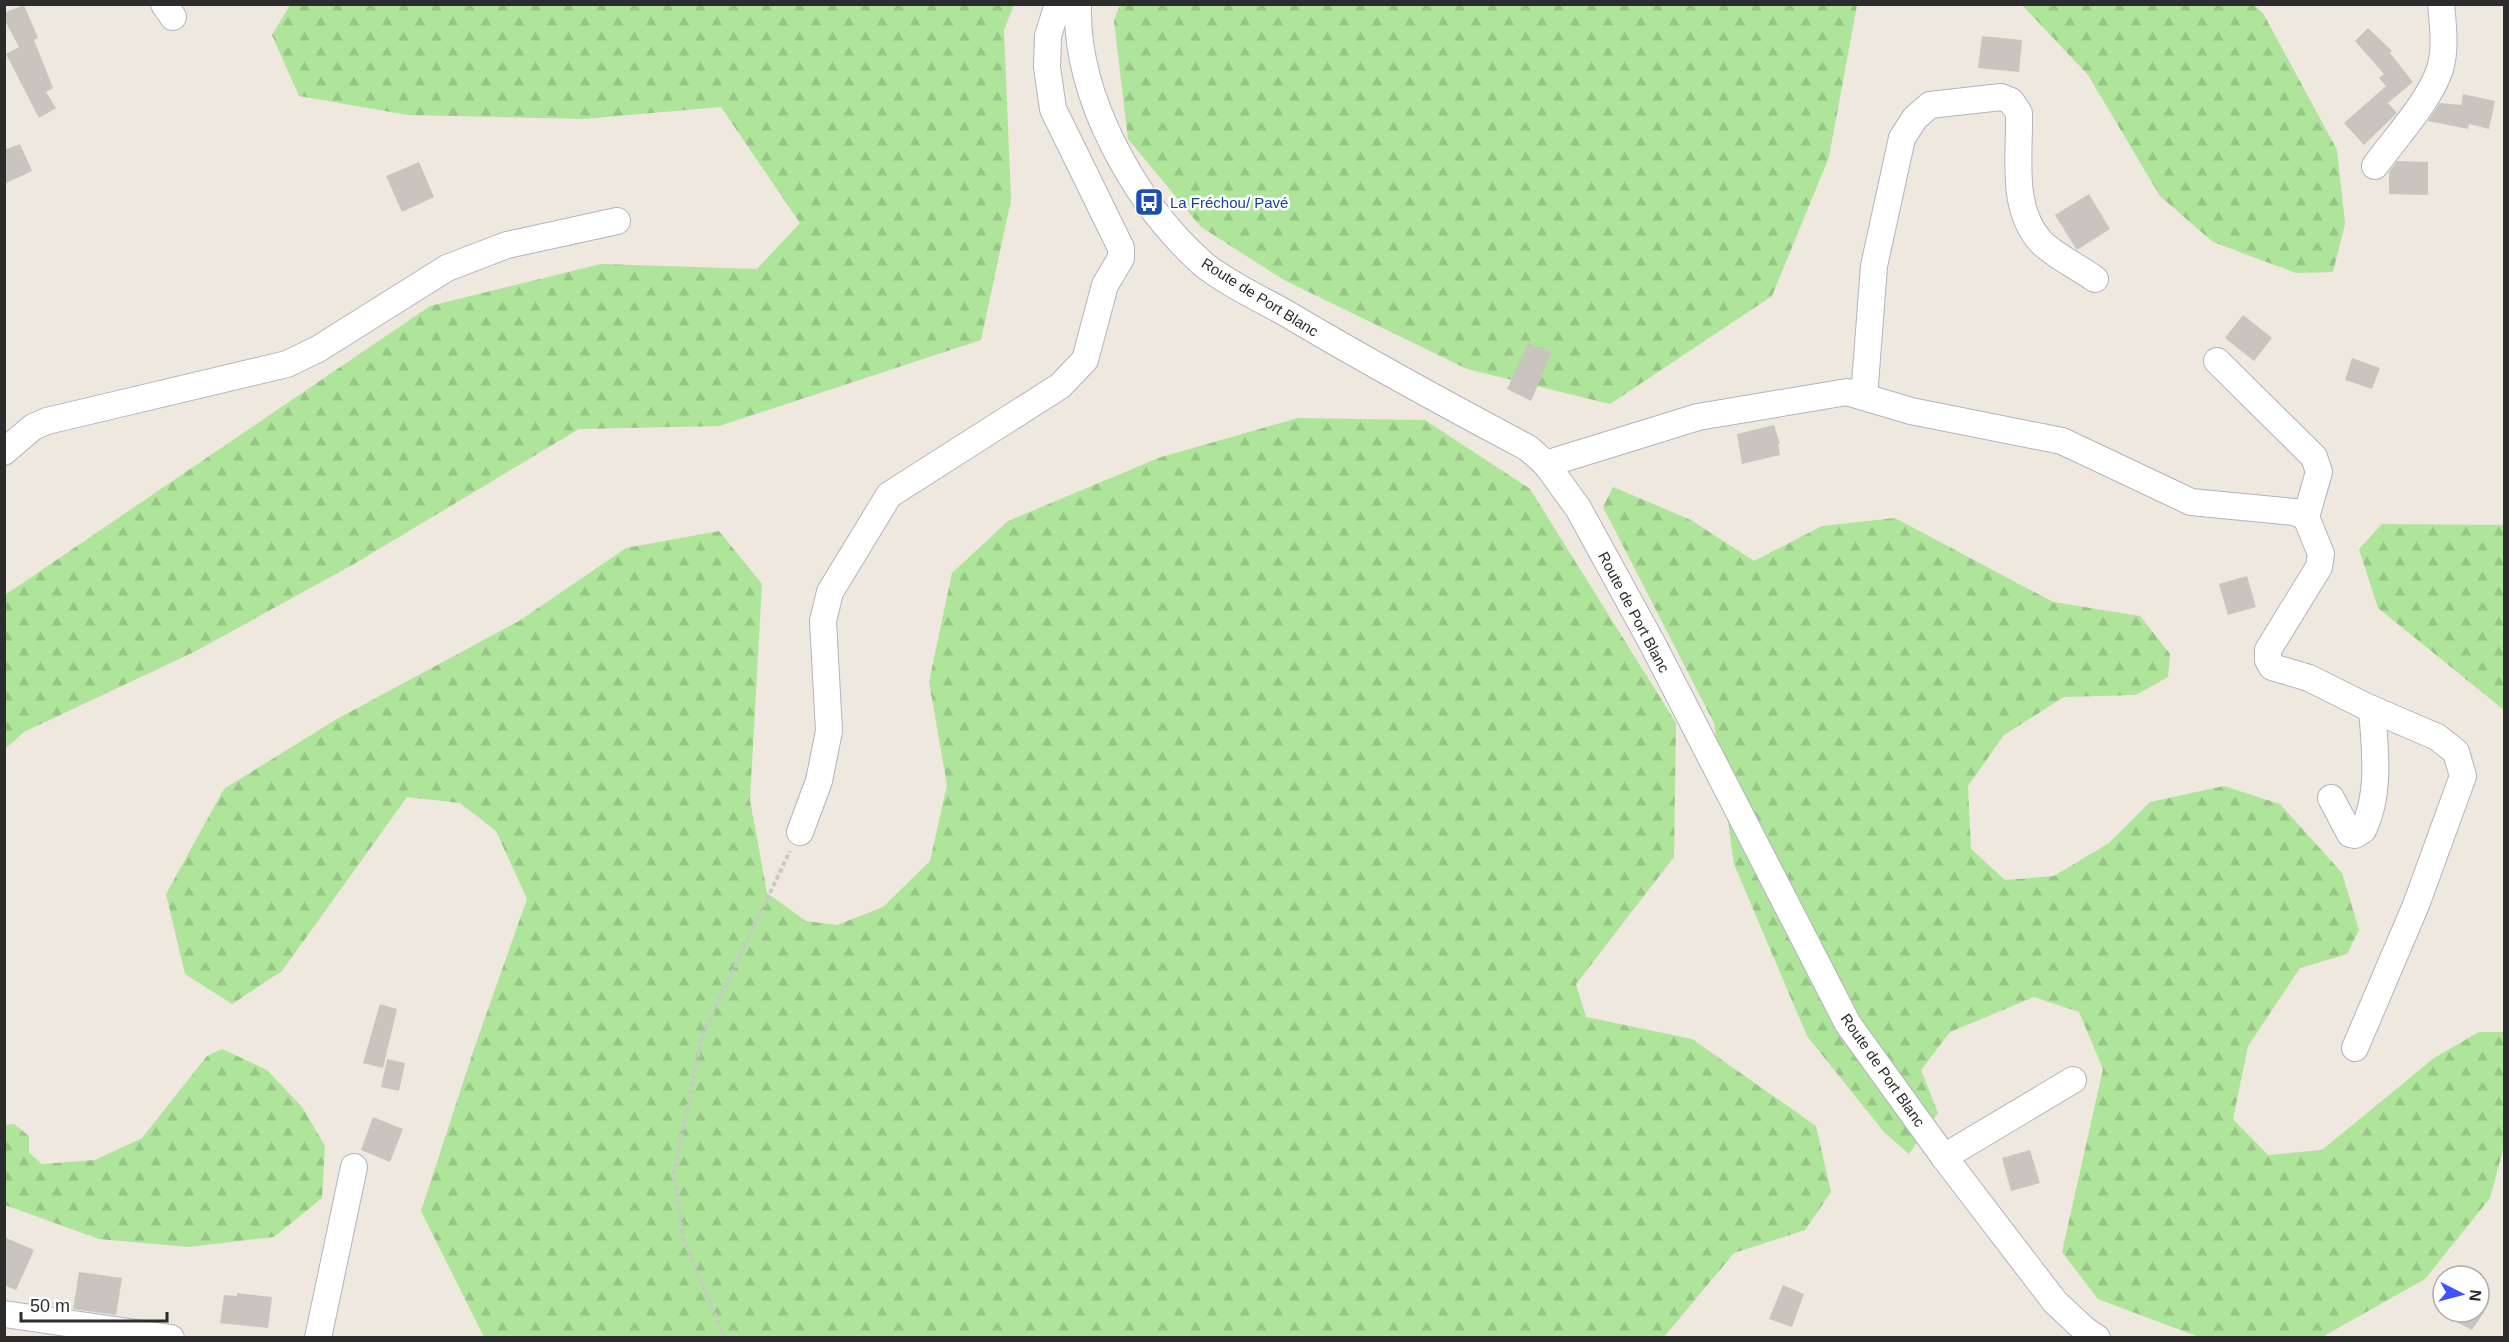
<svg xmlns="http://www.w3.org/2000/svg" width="2509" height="1342" font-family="Helvetica,sans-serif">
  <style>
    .forest { fill: url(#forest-firs) }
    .building { fill: #c9c5be }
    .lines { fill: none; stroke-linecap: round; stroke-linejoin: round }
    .minor-casing { stroke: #b2b3c0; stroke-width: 28 }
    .path { stroke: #c8c8c8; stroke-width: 4; stroke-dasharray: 4.5 3; stroke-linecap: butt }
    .minor { stroke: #fff; stroke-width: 26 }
    .labels { text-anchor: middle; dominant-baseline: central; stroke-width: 5; stroke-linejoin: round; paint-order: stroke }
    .transit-label { font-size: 15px; fill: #164399; stroke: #fff; text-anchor: start }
    .street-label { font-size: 15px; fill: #2c2c2c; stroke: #fff }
  </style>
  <defs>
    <pattern id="forest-firs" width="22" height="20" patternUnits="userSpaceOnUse" patternTransform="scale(1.5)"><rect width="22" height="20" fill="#aee59a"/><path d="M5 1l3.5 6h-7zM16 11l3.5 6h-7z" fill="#96c585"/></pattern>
  </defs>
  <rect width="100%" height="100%" fill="#eee8de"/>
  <g class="forest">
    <polygon points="1120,4 1857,5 1829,157 1772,296 1610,404 1467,369 1284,280 1201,227 1128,139 1114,21"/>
    <polygon points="290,5 1014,5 1004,30 1011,200 981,340 719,426 579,429 354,564 194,652 24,732 5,749 5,595 430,306 601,264 757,269 800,223 721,107 583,119 408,115 299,96 272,35"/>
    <polygon points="2022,5 2254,5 2263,13 2337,150 2345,224 2333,272 2296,273 2213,242 2160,196 2088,75"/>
    <polygon points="1298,418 1425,420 1530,489 1676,723 1674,857 1576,984 1586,1017 1692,1039 1816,1126 1831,1192 1805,1230 1734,1253 1664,1337 484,1337 421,1211 474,1049 527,899 496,831 460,803 407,797 282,971 232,1004 185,974 166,894 224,789 335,720 519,621 626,548 719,531 762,584 750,800 767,893 806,921 837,925 883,907 930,861 947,785 929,682 952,573 1008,521 1161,457"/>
    <polygon points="1613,487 1691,520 1754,561 1822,526 1895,518 2053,602 2140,616 2170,654 2168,677 2136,695 2064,697 2004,735 1968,786 1971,849 2005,880 2054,876 2109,843 2150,802 2224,786 2280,804 2342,873 2359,930 2347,954 2300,968 2248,1046 2233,1119 2268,1155 2322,1150 2434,1058 2479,1032 2504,1032 2504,1146 2490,1198 2425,1279 2322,1337 2199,1337 2098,1299 2062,1252 2103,1069 2079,1012 2034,997 1950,1032 1921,1070 1938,1113 1909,1154 1884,1132 1807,1036 1734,864 1714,723 1603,507"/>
    <polygon points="2382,524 2504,525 2504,710 2378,608 2359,549"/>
    <polygon points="222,1049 267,1070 302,1107 325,1146 322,1198 274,1237 189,1247 99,1239 5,1205 5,1125 14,1124 29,1136 29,1153 42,1164 95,1160 142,1138 207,1056"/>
  </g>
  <g class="building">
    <polygon points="24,5 38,38 34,40 53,88 46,92 56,108 39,118 6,54 19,47 4,19 4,13"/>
    <polygon points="2368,28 2392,51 2390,53 2413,82 2388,103 2397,113 2364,145 2344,123 2386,86 2379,78 2384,74 2355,41"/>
    <polygon points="1982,36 2022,40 2019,72 1978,68"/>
    <polygon points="2463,94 2495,101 2489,129 2469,124 2468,129 2428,121 2440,103 2461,105"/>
    <polygon points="20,144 32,171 4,184 4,150"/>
    <polygon points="2397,161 2428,162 2428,195 2389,194 2389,172"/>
    <polygon points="419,162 434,197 402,212 386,176"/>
    <polygon points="2089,194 2110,229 2077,250 2055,215"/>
    <polygon points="2243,315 2272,338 2254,361 2225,338"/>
    <polygon points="1528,343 1552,352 1531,401 1507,389"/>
    <polygon points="2352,358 2380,368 2372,389 2345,380"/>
    <polygon points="1774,425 1780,444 1778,444 1780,455 1742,464 1737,434"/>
    <polygon points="2247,576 2256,607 2228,615 2219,584"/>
    <polygon points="380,1004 397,1009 383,1068 363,1063"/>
    <polygon points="387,1059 405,1063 399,1091 381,1087"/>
    <polygon points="373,1117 403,1129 390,1162 361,1150"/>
    <polygon points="2030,1150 2040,1183 2011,1191 2002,1158"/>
    <polygon points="4,1237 34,1250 16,1290 4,1285"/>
    <polygon points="79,1272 122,1278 116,1315 73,1309"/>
    <polygon points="1783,1285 1804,1294 1792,1327 1769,1319"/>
    <polygon points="237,1293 272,1297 268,1328 220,1323 224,1295 237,1296"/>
    <polygon points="2438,1312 2484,1312 2472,1330"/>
  </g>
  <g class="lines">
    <g class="minor-casing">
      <g id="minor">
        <polyline points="164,4 173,17"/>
        <path d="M 1078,4 C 1075,97 1135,203 1203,264 C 1226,283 1263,300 1289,315 C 1368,362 1447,405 1528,448 L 1546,464 L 1578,508 L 1652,643 L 1848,1024 L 1944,1157 L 2055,1302 L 2085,1330 L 2097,1338"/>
        <path d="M 2375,166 C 2395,138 2429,102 2440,69 C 2446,49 2443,25 2441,4"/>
        <polyline points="2217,361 2314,457 2319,472 2306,517 2321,554 2319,567 2268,650 2268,660 2272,667 2309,678 2365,706 2437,737 2456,752 2463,776 2416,905 2355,1048"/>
        <path d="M 1864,397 L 1874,266 L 1902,138 L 1915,118 L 1930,105 L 2001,97 L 2011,101 L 2019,113 C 2020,156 2010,208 2041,242 C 2055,256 2078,267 2095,279"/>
        <polyline points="4,452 33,427 47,421 287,364 318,349 447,268 507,245 617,221"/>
        <polyline points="1546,464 1698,417 1847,392 1911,411 2062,441 2191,502 2294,512 2306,517"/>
        <path d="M 2331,798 L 2350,834 L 2355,835 L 2363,830 C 2381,794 2375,749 2372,709"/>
        <polyline points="800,832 819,781 829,731 823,621 830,592 889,495 1060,386 1085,360 1105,285 1121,258 1121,248 1053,109 1047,67 1048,36 1058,4"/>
        <polyline points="1944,1157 2073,1080"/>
        <polyline points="4,1314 171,1338"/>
        <polyline points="318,1338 354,1167"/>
      </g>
    </g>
    <polyline class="path" points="725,1338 683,1238 674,1173 702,1035 790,851"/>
    <use href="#minor" class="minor"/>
  </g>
  <defs>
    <g id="bus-square" transform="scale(1.5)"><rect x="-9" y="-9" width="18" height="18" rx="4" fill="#1a4fb4" stroke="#fff"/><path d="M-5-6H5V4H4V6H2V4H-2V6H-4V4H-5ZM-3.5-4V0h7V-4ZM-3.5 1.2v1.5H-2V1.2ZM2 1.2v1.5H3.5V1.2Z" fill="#fff"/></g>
  </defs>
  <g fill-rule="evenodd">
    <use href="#bus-square" x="1149" y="202"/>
  </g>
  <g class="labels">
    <g class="transit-label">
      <text x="1170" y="202">La Fréchou/ Pavé</text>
    </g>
    <g class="street-label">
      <text transform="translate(1260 297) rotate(32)">Route de Port Blanc</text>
      <text transform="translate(1634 612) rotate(62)">Route de Port Blanc</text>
      <text transform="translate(1883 1070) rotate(55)">Route de Port Blanc</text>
    </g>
  </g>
  <rect width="2509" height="1342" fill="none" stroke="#2c2c2c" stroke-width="12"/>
  <g transform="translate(2461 1294) rotate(96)"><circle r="28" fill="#ffffff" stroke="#ababab" stroke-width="1.5"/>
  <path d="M0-4.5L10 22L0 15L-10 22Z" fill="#3c53fd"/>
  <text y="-9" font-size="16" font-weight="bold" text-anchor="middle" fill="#2c2c2c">N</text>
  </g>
  <path d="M21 1312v9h146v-9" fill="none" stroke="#2c2c2c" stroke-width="3"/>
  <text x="30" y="1312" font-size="18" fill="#2c2c2c" stroke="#ffffff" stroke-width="4.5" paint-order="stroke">50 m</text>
</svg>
